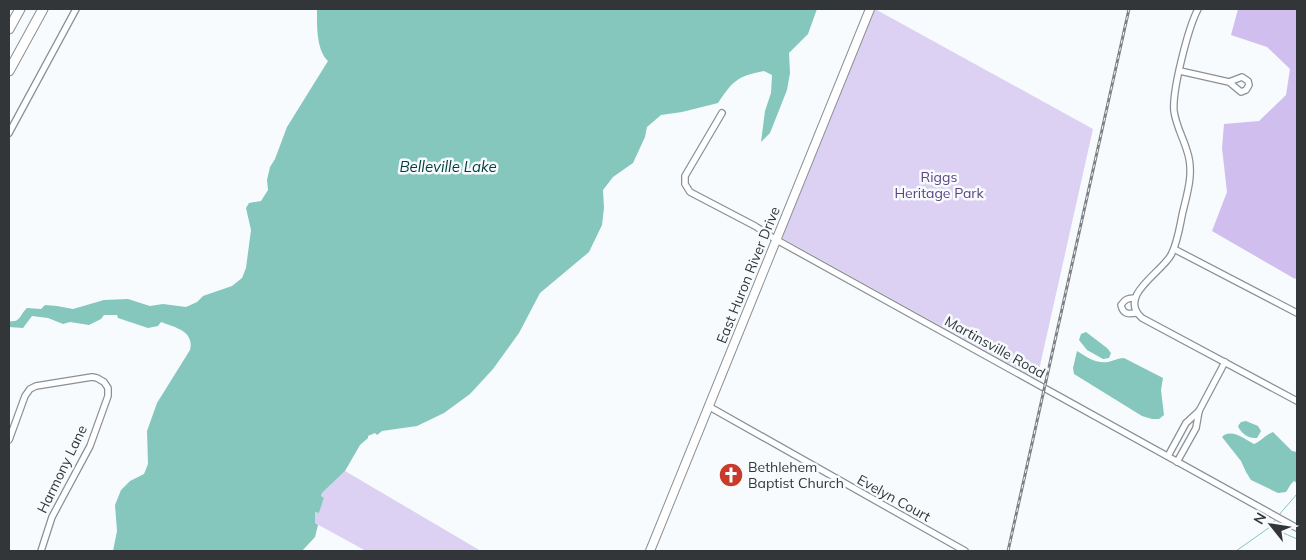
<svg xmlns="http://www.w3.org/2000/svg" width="1306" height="560" font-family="Mulish,sans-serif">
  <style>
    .green { fill: #ddd1f3 }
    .forest { fill: #d0beee }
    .water { fill: #85c6bd }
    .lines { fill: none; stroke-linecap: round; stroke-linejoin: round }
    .stream { stroke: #85c6bd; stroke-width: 1 }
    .minor-casing { stroke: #899197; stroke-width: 8 }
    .major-casing { stroke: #899197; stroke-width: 10 }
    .highway-casing { stroke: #899197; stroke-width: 11 }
    .minor { stroke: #fff; stroke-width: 5.5 }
    .major { stroke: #fff; stroke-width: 8 }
    .highway { stroke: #fff; stroke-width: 9 }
    .rail-casing { stroke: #7d8183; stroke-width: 3 }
    .rail { stroke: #f7fbfe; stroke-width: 1; stroke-dasharray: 4; stroke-linecap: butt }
    .labels { text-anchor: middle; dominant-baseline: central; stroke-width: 5; stroke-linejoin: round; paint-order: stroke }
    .park-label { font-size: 14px; fill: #5c437e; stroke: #f7fbfe }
    .street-label { font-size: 14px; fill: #323638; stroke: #f7fbfe }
    .poi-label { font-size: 14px; fill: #323638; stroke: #f7fbfe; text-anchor: start }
    .water-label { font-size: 15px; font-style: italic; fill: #003e39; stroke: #f7fbfe }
  </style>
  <rect width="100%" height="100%" fill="#f7fbfe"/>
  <g class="green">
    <polygon points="875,9 1093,129 1037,379 782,238"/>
    <polygon points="345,471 481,551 366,551 315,523 315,512 319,513 324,498 320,497 322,493"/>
  </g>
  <polygon class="forest" points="1238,9 1297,9 1297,277 1295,279 1212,231 1227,192 1222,148 1224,124 1259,121 1286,95 1290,69 1267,47 1231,35"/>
  <g class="water">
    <path d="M 317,9 L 817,9 L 808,34 L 789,53 L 790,73 L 787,90 L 770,133 L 761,142 L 765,111 L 771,93 L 772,75 L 764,71 C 737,76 733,81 718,103 L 682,112 L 661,115 L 647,127 L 645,137 L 633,163 L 613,177 L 603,190 L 604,208 L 602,225 L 589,252 L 540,293 L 519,333 L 493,369 L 470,394 L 444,413 L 417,426 L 382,431 L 377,435 L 375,433 L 368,436 L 368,438 L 360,445 L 345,471 L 322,493 L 321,496 L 324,498 L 319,513 L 315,512 L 315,523 L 318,525 L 315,537 L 302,551 L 113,551 L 117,531 L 115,505 L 121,490 L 130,481 L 144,474 L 148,464 L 147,431 L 157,403 L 190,350 C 195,331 174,327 161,322 L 158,326 L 148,328 L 118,318 L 117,315 L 104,315 L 101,319 L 89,325 L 70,322 L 63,324 L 48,318 L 32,316 L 23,328 L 9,327 L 9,321 C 21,323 20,314 27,308 L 41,309 L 45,305 L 57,306 L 73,309 L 104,300 L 128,299 L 150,306 L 163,304 L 186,307 L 197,302 L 203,296 L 232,286 L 242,278 L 246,268 L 251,230 L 246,208 L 249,203 L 261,201 L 268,190 L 267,180 L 270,167 L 275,159 L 287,127 L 328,61 C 316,50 317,24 317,9 Z"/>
    <polygon points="1086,332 1107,348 1111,353 1109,358 1103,359 1087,350 1079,340 1081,334"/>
    <path d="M 1077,351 C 1087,357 1096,364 1108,362 C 1113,361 1118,358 1124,358 L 1163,378 L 1161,390 L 1164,415 L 1159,419 L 1152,419 L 1142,416 L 1074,374 L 1073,368 Z"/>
    <path d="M 1246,421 L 1258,426 L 1261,431 L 1257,438 C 1248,439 1241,433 1238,426 L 1241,422 Z"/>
    <path d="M 1273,432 L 1292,451 L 1297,452 L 1297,483 L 1294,481 L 1291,484 L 1286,492 L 1278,493 L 1251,480 L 1246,472 L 1241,461 L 1222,437 C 1231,428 1244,439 1254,444 C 1261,441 1265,435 1273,432 Z"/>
  </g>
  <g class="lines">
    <g class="stream">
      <polyline points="1278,516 1297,494"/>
      <polyline points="1270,527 1297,539"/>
      <polyline points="1236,551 1270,527 1276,519"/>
    </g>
    <g class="minor-casing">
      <g id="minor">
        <path d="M 1198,9 C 1188,28 1172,91 1174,111 C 1176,126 1183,137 1187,151 C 1194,171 1188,191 1183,211 C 1180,224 1178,242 1171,255 C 1161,273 1117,296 1142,318 L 1297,401"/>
        <polyline points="1180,71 1229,82 1242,77 1248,81 1249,85 1246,90 1241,92 1229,82"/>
        <polyline points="722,113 685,176 685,184 690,192 755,226 775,239 1297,528"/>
        <polyline points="9,133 76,9"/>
        <polyline points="1174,249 1297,313"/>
        <path d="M 1135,298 C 1128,298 1125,299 1121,305 C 1123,315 1129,314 1137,313"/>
        <polyline points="708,406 965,551"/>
        <polyline points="9,440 25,396 30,389 36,386 92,377 97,378 104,382 108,388 108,396 90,446 52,517 41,551"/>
        <polyline points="1168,456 1186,423 1199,411"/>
        <polyline points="1177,462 1196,428 1199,411 1225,362"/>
      </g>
    </g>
    <g class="major-casing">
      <polyline id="major" points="650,551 870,9"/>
    </g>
    <g class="highway-casing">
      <g id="highway">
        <polyline points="9,29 20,9"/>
        <polyline points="9,71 43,9"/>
      </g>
    </g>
    <use href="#minor" class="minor"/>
    <use href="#major" class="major"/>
    <use href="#highway" class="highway"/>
    <g class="rail-casing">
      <polyline id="rail" points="1008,551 1129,9"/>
    </g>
    <use href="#rail" class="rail"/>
  </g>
  <defs>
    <g id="church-disc" transform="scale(1.25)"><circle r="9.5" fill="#c73a2c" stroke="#f7fbfe"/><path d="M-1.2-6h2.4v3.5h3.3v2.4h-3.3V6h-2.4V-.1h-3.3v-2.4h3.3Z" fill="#fff"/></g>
  </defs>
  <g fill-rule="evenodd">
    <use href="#church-disc" x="731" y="475"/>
  </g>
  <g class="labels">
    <g class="park-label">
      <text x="939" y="177">Riggs<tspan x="939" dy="16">Heritage Park</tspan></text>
    </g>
    <g class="street-label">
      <text transform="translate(748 275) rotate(-68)">East Huron River Drive</text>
      <text transform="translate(995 347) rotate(29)">Martinsville Road</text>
      <text transform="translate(62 469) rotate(-64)">Harmony Lane</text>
      <text transform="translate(894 498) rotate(29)">Evelyn Court</text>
    </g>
    <g class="poi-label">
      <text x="748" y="467">Bethlehem<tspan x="748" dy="16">Baptist Church</tspan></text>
    </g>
    <g class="water-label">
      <text x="448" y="166">Belleville Lake</text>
    </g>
  </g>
  <rect width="1306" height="560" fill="none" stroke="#323638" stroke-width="20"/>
  <g transform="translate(1271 525) rotate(300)" stroke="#f7fbfe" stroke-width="4" paint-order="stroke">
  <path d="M0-4L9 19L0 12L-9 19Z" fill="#323638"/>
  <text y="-8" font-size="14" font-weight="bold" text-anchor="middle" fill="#323638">N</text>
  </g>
</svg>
